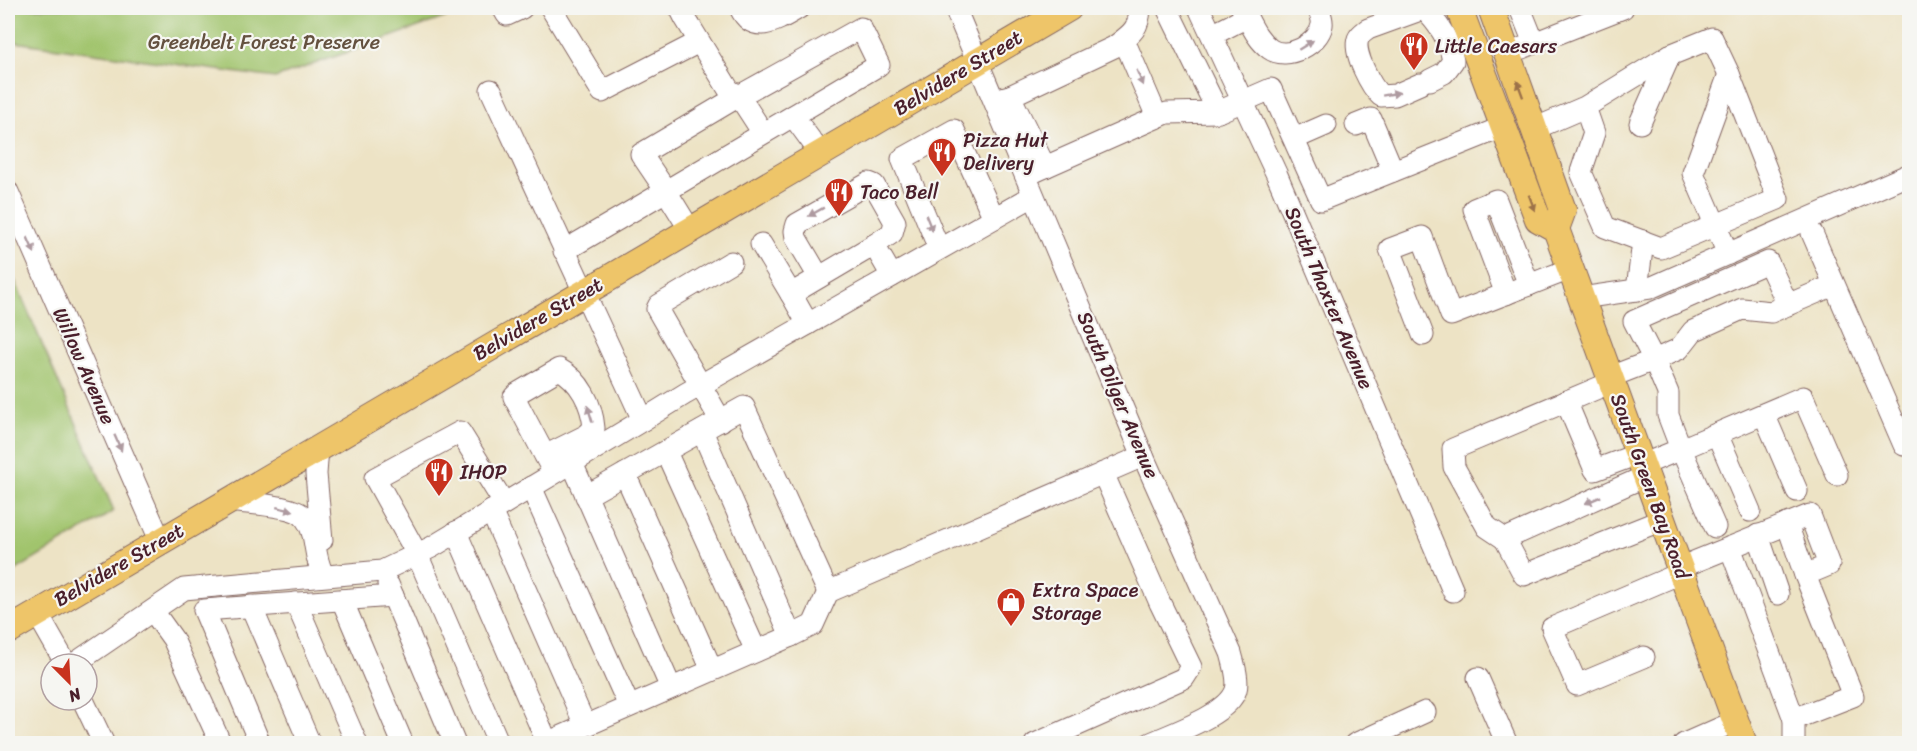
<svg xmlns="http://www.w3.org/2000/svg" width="1917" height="751" font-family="Sriracha,sans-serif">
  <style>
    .park { fill: #a1c46d; stroke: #76724c; stroke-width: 1.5 }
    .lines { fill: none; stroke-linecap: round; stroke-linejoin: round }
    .minor-casing { stroke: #836461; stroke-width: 23 }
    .major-casing { stroke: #836461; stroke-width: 28 }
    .minor { stroke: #fff; stroke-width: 21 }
    .major { stroke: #eec569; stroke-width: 26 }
    .oneway { fill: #ae9aa0 }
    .oneway2 { fill: #9c724a }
    .labels { text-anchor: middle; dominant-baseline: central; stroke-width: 4.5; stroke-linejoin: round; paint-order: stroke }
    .park-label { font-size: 20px; fill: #64513f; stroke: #f6f6f2 }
    .poi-label { font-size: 20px; fill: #4a1f2b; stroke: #f6f6f2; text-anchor: start }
    .street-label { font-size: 20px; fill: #4a1f2b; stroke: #f6f6f2 }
  </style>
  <rect width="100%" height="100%" fill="#f6f6f2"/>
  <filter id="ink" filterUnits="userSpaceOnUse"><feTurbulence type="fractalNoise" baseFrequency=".0167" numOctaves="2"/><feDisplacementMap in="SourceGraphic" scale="12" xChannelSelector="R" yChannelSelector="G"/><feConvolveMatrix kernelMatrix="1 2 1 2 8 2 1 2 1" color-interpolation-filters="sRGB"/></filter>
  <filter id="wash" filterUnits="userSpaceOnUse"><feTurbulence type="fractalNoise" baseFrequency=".008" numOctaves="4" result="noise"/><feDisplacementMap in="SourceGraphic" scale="24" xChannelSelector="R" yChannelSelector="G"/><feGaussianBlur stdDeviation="1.35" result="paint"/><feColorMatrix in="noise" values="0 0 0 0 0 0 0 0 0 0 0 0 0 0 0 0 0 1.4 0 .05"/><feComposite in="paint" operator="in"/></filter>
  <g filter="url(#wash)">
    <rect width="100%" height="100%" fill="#ede3c5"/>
    <g class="park">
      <polygon points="8,8 468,8 469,9 275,78 8,41"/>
      <polygon points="8,265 114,511 8,575"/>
    </g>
  </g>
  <g filter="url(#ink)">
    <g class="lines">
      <g class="minor-casing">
        <g id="minor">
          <polyline points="503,8 507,15 522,8"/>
          <polyline points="551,8 602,92 699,42"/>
          <polyline points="680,8 685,18 729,90 739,96 763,133"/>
          <path d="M 740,8 C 754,37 778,20 799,8"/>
          <path d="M 955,8 L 1143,456 L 1231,653 C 1234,664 1239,680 1236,690 C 1228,715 1172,733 1149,744"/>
          <polyline points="1167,8 1218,112"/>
          <polyline points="1199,8 1277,175 1453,591"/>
          <path d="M 1242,8 C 1250,22 1256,39 1270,49 C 1287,61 1319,44 1322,25 C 1323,19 1320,13 1318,8"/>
          <path d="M 1423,8 C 1439,24 1449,39 1453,61 L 1444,73 L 1430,80"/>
          <polyline points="1520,8 1534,43 1522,48"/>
          <polygon points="861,28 879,65 666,191 641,154 739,96"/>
          <polyline points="1212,35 1247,17"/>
          <polyline points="1124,40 1157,117"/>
          <polyline points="1534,43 1623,8"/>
          <path d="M 1420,84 L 1395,95 L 1381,96 C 1371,87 1353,53 1358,39 C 1360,34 1364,32 1368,29 L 1426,8"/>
          <polyline points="491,90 643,420 685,394 1033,196"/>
          <path d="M 1010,96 L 1114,47 C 1131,34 1139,30 1140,8"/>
          <polyline points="998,99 1010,96 1045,167 1034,172"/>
          <polyline points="793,116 821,154"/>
          <polyline points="1640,123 1670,55"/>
          <polyline points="1356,125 1371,119 1393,171"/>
          <polyline points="1534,129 1585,107 1670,55 1712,38 1729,74 1778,199 1661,248 1605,227 1581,172 1594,133 1585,107"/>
          <polyline points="1294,139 1326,125"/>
          <polyline points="1045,167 1167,113 1218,112 1271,89 1321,200 1503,127"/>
          <polyline points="8,192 160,540"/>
          <polyline points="1812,233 1904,445"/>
          <polyline points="761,244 791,294"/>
          <polyline points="939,249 902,159 954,130 994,218"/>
          <polyline points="564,251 666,191 690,230"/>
          <polyline points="1728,254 1693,173 1729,74"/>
          <polyline points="819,277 796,238 795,231 797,224 869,183 874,185 895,222 892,233 874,245"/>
          <polyline points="1637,290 1643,241"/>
          <polyline points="1506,294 1474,209 1496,200 1529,285"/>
          <polyline points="1581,298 1650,288 1910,174"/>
          <polyline points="1788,305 1768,262 1634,321 1654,360 1679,349 1693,331 1742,309 1771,312 1834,285"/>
          <polyline points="808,324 791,294 874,245 892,276"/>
          <polyline points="1423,335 1390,249 1422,237 1451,315 1570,269"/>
          <polyline points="1610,377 1654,360 1668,393 1668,415 1681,449 1642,465"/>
          <polyline points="1566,401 1595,470 1638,454"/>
          <polyline points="1764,414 1797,491"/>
          <polyline points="721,421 657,309 659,305 731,262"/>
          <polyline points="702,431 791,636"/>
          <polyline points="1717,434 1750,511"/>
          <polyline points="318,448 316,474 322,540"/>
          <polyline points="666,452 756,651"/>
          <path d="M 545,456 L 587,435 L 594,428 C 592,404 580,380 559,369 L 518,393 L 514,397 L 554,473"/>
          <polyline points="572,463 671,688"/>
          <polyline points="625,474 712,670"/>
          <polyline points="1646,476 1505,539 1524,575 1662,520"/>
          <polyline points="531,487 629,706"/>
          <polyline points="586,496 744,407 828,592"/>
          <path d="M 227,501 C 244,503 291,505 302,515 C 308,520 311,528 313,535 C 316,548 316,560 322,572"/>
          <polyline points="491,511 585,725"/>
          <polyline points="1787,524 1805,575"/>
          <polyline points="1715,527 1681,449 1803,397 1837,475"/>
          <polyline points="456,532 547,742"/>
          <polyline points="1758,535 1778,594"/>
          <polyline points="1505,539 1487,527 1454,467 1453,449 1612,382"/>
          <polyline points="1679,568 1810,515 1829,565 1805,575 1853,696 1794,719 1730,547"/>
          <polyline points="388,584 455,744"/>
          <polyline points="342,600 403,744"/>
          <polyline points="296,603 357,744"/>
          <polyline points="251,606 310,744"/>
          <polyline points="153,611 173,639 221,744"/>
          <polyline points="37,613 66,664"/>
          <polyline points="1644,657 1577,685 1552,628 1681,573"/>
          <polyline points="74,664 184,589 382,571 432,547 643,420"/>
          <polyline points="1478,678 1507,744"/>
          <polyline points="83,700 104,744"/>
          <polyline points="1794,719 1794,744"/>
          <polyline points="260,744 204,610 393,596"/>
          <polyline points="499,744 417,554 375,478 460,432 504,503"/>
          <polyline points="544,744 791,636 813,625 828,592 1143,456"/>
          <polyline points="1035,744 1184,678 1191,667 1160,603 1103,473"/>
          <polyline points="1355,744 1425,712"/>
          <polyline points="1684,744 1736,721"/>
        </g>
      </g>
      <g class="major-casing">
        <g id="major">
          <polyline points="1459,8 1538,219 1556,229 1744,744"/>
          <polyline points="1491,8 1563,210 1556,229"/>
          <polyline points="8,631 1069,8"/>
        </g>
      </g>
      <use href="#minor" class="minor"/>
      <use href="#major" class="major"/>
    </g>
    <defs><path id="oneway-solid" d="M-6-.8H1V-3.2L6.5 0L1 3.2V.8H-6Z" transform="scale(1.5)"/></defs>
    <g class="oneway">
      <use href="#oneway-solid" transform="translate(1306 45) rotate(-32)"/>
      <use href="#oneway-solid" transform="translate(1140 78) rotate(67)"/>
      <use href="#oneway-solid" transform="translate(1391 94) rotate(-10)"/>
      <use href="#oneway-solid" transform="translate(816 212) rotate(151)"/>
      <use href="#oneway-solid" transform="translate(929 223) rotate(68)"/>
      <use href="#oneway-solid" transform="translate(31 245) rotate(66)"/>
      <use href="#oneway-solid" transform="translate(590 414) rotate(-107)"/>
      <use href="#oneway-solid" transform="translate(118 443) rotate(66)"/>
      <use href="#oneway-solid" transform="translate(1593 500) rotate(156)"/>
      <use href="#oneway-solid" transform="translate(285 509) rotate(12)"/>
    </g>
    <g class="oneway2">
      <use href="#oneway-solid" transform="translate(1520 89) rotate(-110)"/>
      <use href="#oneway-solid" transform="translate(1532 203) rotate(69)"/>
    </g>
  </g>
  <defs>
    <g id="restaurant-pin" transform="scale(1.5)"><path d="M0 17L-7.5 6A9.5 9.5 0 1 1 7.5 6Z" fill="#c8321e" stroke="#f6f6f2"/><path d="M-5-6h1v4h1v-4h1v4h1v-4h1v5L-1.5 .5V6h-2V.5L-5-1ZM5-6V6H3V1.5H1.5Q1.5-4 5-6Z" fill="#fff"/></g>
    <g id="shop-pin" transform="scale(1.5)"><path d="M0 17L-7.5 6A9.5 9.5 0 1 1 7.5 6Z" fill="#c8321e" stroke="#f6f6f2"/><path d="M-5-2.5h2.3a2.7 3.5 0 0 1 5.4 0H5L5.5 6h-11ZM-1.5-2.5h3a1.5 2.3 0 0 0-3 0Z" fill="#fff"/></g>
  </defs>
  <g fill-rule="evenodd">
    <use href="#restaurant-pin" x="1414" y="46"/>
    <use href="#restaurant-pin" x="942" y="152"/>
    <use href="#restaurant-pin" x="839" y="192"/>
    <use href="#restaurant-pin" x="439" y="472"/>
    <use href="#shop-pin" x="1011" y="602"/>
  </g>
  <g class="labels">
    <g class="park-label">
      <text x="264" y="42">Greenbelt Forest Preserve</text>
    </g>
    <g class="poi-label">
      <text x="1435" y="46">Little Caesars</text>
      <text x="963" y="140">Pizza Hut<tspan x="963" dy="23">Delivery</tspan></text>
      <text x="860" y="192">Taco Bell</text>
      <text x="460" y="472">IHOP</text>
      <text x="1032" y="590">Extra Space<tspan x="1032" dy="23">Storage</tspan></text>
    </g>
    <g class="street-label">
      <text transform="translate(958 73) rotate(-31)">Belvidere Street</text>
      <text transform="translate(1329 298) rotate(67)">South Thaxter Avenue</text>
      <text transform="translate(538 319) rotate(-30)">Belvidere Street</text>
      <text transform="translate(84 366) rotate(66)">Willow Avenue</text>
      <text transform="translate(1118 395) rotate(67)">South Dilger Avenue</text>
      <text transform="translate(1650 486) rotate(70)">South Green Bay Road</text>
      <text transform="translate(119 565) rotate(-30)">Belvidere Street</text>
    </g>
  </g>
  <rect width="1917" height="751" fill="none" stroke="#f6f6f2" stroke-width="30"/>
  <g transform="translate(69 682) rotate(156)"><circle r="28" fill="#f6f6f2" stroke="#b1a0a2" stroke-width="1.5"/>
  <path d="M0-4.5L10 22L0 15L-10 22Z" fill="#c8321e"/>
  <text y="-9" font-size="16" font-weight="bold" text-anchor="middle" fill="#4a1f2b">N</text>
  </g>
</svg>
